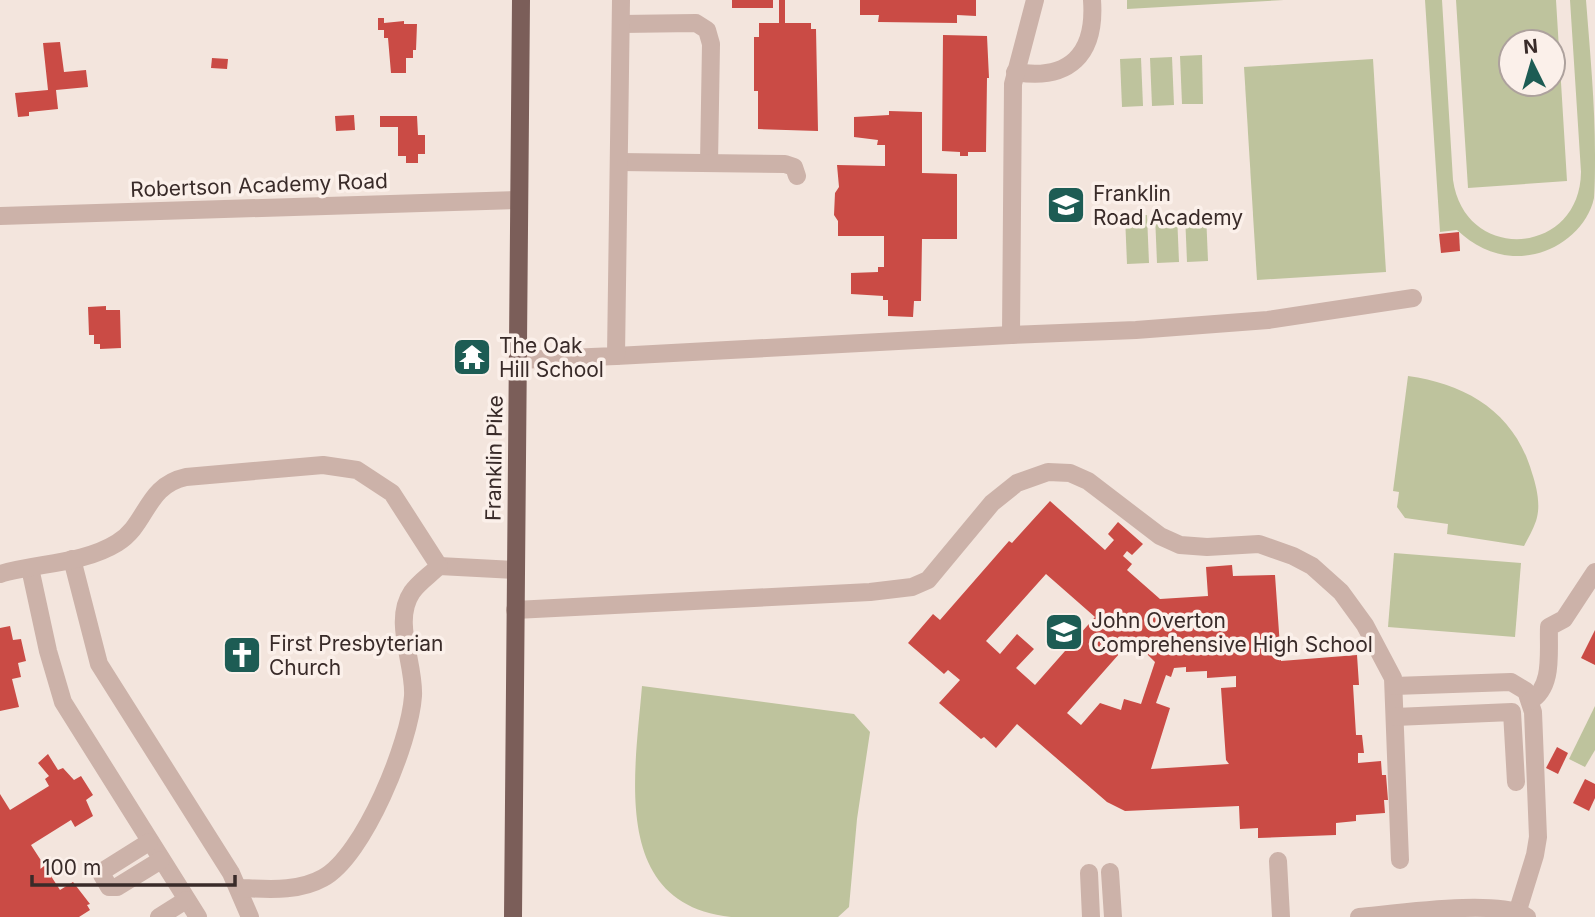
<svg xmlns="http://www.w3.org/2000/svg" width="1595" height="917" font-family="Inter,sans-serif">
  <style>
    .green { fill: #bec39d; fill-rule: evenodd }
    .building { fill: #ca4b45; fill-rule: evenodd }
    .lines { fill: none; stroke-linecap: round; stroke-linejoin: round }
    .minor { stroke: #ccb2a9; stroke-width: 18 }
    .major { stroke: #7b5e59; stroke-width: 18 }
    .labels { text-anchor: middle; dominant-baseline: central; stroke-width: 7; stroke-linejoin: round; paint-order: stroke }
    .street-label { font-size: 21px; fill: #392b29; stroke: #fbf0ea }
    .poi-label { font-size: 21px; fill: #392b29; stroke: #fbf0ea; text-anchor: start }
  </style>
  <rect width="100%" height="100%" fill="#f3e5dd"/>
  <g class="green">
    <polygon points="1127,0 1284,0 1127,9"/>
    <path d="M 1425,0 L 1442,0 L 1453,180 C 1465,264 1580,256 1581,172 L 1570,0 L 1586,0 C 1590,52 1595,103 1595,155 C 1595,169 1595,185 1594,198 C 1588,226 1562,248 1535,254 C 1506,261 1478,250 1457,230 L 1440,232 Z"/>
    <path d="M 1456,0 L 1556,0 L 1567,181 L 1468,188 ZM 1511,42 L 1553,42 L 1553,84 L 1511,84 Z"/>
    <polygon points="1202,55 1203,104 1182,104 1180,56"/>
    <polygon points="1172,57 1174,105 1152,106 1150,58"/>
    <polygon points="1141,58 1143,106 1122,107 1120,59"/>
    <polygon points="1373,59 1386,272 1257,280 1244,67"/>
    <polygon points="1206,213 1208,261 1187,262 1185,214"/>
    <polygon points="1177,214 1179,262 1157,263 1155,215"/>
    <polygon points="1147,215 1149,263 1127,264 1125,216"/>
    <path d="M 1408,376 C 1467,384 1515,413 1532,473 C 1537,488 1541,506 1536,521 C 1533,530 1528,538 1524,546 L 1447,534 L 1448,524 L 1405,518 L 1397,507 L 1399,492 L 1393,491 Z"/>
    <polygon points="1394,553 1521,563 1515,637 1388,627"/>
    <path d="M 642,686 L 854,714 L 870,732 L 857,819 L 849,907 L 838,917 C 803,917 766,917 731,917 C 610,904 635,773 642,686 Z"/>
    <polygon points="1595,706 1595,750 1585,767 1569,759"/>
  </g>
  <g class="building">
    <rect x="732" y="0" width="41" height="8"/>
    <polygon points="779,0 785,0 785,23 811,23 811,29 816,29 818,131 758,129 758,91 754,91 754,37 759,37 759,23 779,23"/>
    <polygon points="860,0 976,0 976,16 957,15 957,23 878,22 879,15 860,15"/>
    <polygon points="378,18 384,18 384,23 404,21 404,24 417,24 416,50 413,50 413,58 406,58 406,73 391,73 388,38 384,38 384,30 378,30"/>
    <polygon points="943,35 987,36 989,78 987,78 986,152 968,152 968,156 960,156 960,152 942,151"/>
    <polygon points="60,42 64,72 86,70 88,87 56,90 58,109 29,112 29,116 18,117 15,93 48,90 43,43"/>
    <polygon points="212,58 228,59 227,69 211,68"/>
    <polygon points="889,111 922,112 922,173 957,174 957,239 922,239 921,301 914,301 913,317 888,316 888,300 883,300 883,296 851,294 851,273 878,272 878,267 884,267 884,236 838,236 838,221 834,215 835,193 839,187 837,165 885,166 885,145 877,145 878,140 854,137 854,117 889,115"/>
    <polygon points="354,115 355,130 336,131 335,116"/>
    <polygon points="380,116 417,116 418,135 425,135 425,154 418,154 418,163 406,163 406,156 398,156 398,127 380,127"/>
    <polygon points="1459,232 1460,251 1441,253 1439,234"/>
    <polygon points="106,306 106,310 120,310 121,348 100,349 100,344 94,344 94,335 89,335 88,307"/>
    <path d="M 1050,501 L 1105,550 L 1114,540 L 1108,534 L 1118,522 L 1143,544 L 1132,555 L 1127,551 L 1123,556 L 1132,564 L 1127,570 L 1160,599 L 1208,596 L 1206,567 L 1232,565 L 1233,576 L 1275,575 L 1281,661 L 1357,655 L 1359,685 L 1353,685 L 1356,735 L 1362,735 L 1364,753 L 1358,753 L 1358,763 L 1381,761 L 1382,775 L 1386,775 L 1388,800 L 1384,800 L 1385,813 L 1356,815 L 1356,821 L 1336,823 L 1336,835 L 1258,838 L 1258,828 L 1240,829 L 1239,806 L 1125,811 L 1107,802 L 1017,724 L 996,748 L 984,737 L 981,739 L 939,703 L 960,680 L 948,670 L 944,674 L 908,643 L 933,614 L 940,620 L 1009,541 L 1012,543 ZM 1046,574 L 1095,617 L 1035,685 L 1016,668 L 1034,649 L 1017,634 L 1000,654 L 986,641 ZM 1127,645 L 1140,656 L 1144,651 L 1155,662 L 1141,704 L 1124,699 L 1121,710 L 1100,703 L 1081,725 L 1067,713 ZM 1186,667 L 1186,672 L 1207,671 L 1207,678 L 1236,676 L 1236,687 L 1221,688 L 1226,760 L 1229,764 L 1151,769 L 1170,708 L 1156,703 L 1166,675 L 1171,677 L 1174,668 Z"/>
    <polygon points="10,626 13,640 21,639 26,661 18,663 21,677 12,679 19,707 0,711 0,628"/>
    <polygon points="1595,630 1595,665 1581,658"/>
    <polygon points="1557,747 1568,753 1558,774 1546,768"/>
    <polygon points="48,754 58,770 63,768 74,780 81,776 93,795 86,800 93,816 75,827 71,820 31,845 60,890 73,882 90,904 87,905 90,910 79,917 0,917 0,794 10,810 49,786 45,779 49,776 38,763"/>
    <polygon points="1585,779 1595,784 1595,798 1589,811 1573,803"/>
  </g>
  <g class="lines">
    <g class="minor">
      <polyline points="621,24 696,23 707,30 711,44 709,163"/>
      <path d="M 1015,72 C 1069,81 1096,55 1092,0"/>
      <polyline points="619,162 785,164 794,167 797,176"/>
      <polyline points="0,216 519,200"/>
      <polyline points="1011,335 1136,330 1268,320 1413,298"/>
      <polyline points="616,356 1011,335 1013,84 1035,0"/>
      <polyline points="518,360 616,356 621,0"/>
      <polyline points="72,559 99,664 231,873 250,917"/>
      <polyline points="439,566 516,570"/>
      <polyline points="30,568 48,651 63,702 198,917"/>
      <path d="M 0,574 C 37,563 83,564 117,543 C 148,524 145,486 186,477 L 323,465 L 357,470 L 392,493 L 439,566 C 430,575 419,582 412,592 C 392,621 415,664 413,696 C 410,742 364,856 323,878 C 298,892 268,889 240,888"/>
      <polyline points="515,610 870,592 912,587 928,580 992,503 1017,483 1048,472 1070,473 1088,481 1160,536 1180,545 1207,547 1259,544 1293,556 1312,566 1341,592 1365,625 1393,678 1400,860"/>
      <polyline points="1394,686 1511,682 1526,691 1533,712 1538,837 1535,855 1518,910"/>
      <path d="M 1530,701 C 1554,687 1548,652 1549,627 L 1564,619 L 1595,572"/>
      <polyline points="1395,717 1512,712 1516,782"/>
      <polyline points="149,842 106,869 102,875 109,887 117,887 161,860"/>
      <polyline points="1278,861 1281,917"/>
      <polyline points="1110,872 1113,917"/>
      <polyline points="1089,873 1091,917"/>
      <polyline points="159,917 186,900"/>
      <path d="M 1359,917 C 1393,914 1503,898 1527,917"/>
    </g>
    <polyline class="major" points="513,917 521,0"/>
  </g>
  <defs>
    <g id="school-square" transform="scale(2.0125)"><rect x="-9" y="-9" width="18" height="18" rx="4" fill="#1d5c54" stroke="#fbf0ea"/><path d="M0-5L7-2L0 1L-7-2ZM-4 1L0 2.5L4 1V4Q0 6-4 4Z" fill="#fff"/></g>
    <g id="temple-square" transform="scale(2.0125)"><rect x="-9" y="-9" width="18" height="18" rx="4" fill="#1d5c54" stroke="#fbf0ea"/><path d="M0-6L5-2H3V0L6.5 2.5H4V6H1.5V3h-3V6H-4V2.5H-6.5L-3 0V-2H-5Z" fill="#fff"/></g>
    <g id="church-square" transform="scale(2.0125)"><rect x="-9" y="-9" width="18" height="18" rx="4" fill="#1d5c54" stroke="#fbf0ea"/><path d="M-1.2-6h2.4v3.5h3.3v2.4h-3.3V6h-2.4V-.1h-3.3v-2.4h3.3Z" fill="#fff"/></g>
  </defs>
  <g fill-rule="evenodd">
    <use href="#school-square" x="1066" y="205"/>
    <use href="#temple-square" x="472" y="357"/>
    <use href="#school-square" x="1064" y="632"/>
    <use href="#church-square" x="242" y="655"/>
  </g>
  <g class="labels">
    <g class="street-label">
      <text transform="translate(259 185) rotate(-2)">Robertson Academy Road</text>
      <text transform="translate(494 458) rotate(-89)">Franklin Pike</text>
    </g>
    <g class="poi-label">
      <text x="1093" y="193">Franklin<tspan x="1093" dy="24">Road Academy</tspan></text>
      <text x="499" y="345">The Oak<tspan x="499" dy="24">Hill School</tspan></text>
      <text x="1091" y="620">John Overton<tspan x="1091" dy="24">Comprehensive High School</tspan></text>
      <text x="269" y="643">First Presbyterian<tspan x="269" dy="24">Church</tspan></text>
    </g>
  </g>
  <g transform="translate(1532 63) rotate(355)"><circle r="33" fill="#fbf0ea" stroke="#ada19d" stroke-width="2"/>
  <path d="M0-5L12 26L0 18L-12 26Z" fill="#1d5c54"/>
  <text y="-10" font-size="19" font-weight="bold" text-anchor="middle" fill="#392b29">N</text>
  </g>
  <path d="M32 875v10h203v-10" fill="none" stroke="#392b29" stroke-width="3.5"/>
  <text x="42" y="875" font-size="21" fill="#392b29" stroke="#fbf0ea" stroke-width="5" paint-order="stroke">100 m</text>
</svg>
